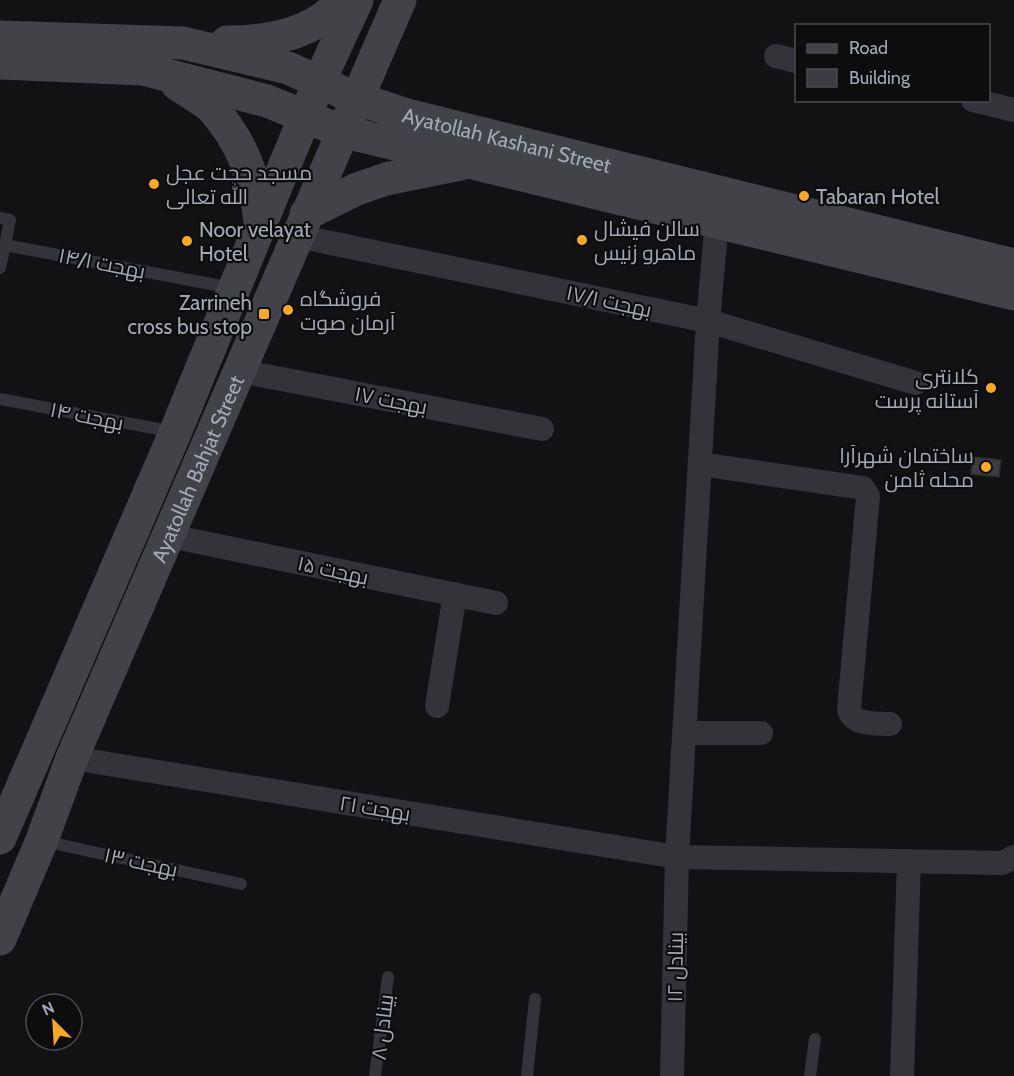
<svg xmlns="http://www.w3.org/2000/svg" width="1014" height="1076" font-family="Cabin,Cairo,sans-serif">
  <style>
    .building { fill: #3c3d41; stroke: #2c2c30; stroke-width: 1.5 }
    .lines { fill: none; stroke-linecap: round; stroke-linejoin: round }
    .service { stroke: #333439; stroke-width: 12 }
    .minor { stroke: #333439; stroke-width: 24 }
    .secondary { stroke: #414349; stroke-width: 33 }
    .poi-dot { fill: #faa923; stroke: #0d0d0e; stroke-width: 2 }
    .labels { text-anchor: middle; dominant-baseline: central; stroke-width: 4.5; stroke-linejoin: round; paint-order: stroke }
    .street-label { font-size: 21px; fill: #a2a9b5; stroke: #0d0d0e }
    .poi-label { font-size: 21px; fill: #a2a9b5; stroke: #0d0d0e; text-anchor: start }
  </style>
  <rect width="100%" height="100%" fill="#121214"/>
  <polygon class="building" points="973,457 1001,460 999,477 971,474"/>
  <g class="lines">
    <g class="service">
      <polyline points="0,218 10,220 5,245 232,288"/>
      <polyline points="0,268 5,245"/>
      <polyline points="0,399 174,432"/>
      <polyline points="43,841 241,884"/>
      <polyline points="375,1076 388,977"/>
      <polyline points="527,1076 535,999"/>
      <polyline points="810,1076 815,1039"/>
    </g>
    <g class="minor">
      <polyline points="776,56 796,61"/>
      <polyline points="973,100 1014,110"/>
      <polyline points="297,236 708,321 916,383"/>
      <polyline points="240,371 542,429"/>
      <path d="M 700,464 L 863,488 L 868,496 L 849,709 C 853,726 876,723 890,724"/>
      <polyline points="170,536 496,603"/>
      <polyline points="437,706 455,594"/>
      <polyline points="685,733 761,733"/>
      <polyline points="72,758 677,857 1002,863 1014,857"/>
      <polyline points="672,1076 677,857 708,321 717,221"/>
      <polyline points="902,1076 909,861"/>
    </g>
    <g class="secondary">
      <path id="s1" d="M 0,37 L 183,43 L 288,68 L 355,98 L 407,115 L 1014,265"/>
      <path d="M 227,42 C 268,42 315,35 342,0"/>
      <polyline points="0,63 143,69 267,101 341,131 1014,294"/>
      <path d="M 177,84 C 188,92 203,99 212,108 C 242,141 256,179 260,222"/>
      <polyline points="306,214 357,189 386,179 460,164"/>
      <polyline points="0,838 175,433 319,82 357,0"/>
      <path id="s2" d="M 0,939 L 42,840 L 72,758 L 400,0"/>
    </g>
  </g>
  <g class="poi-dot">
    <circle cx="154" cy="184" r="6"/>
    <circle cx="804" cy="196" r="6"/>
    <circle cx="582" cy="240" r="6"/>
    <circle cx="187" cy="241" r="6"/>
    <circle cx="288" cy="310" r="6"/>
    <rect x="258" y="308" width="12" height="12" rx="3"/>
    <circle cx="991" cy="388" r="6"/>
    <circle cx="986" cy="467" r="6"/>
  </g>
  <g class="labels">
    <g class="street-label">
      <text stroke="none"><textPath href="#s1" startOffset="522">Ayatollah Kashani Street</textPath></text>
      <text transform="translate(102 263) rotate(11)">بهجت ۱۴/۱</text>
      <text transform="translate(609 301) rotate(12)">بهجت ۱۷/۱</text>
      <text transform="translate(391 400) rotate(11)">بهجت ۱۷</text>
      <text transform="translate(87 416) rotate(11)">بهجت ۱۴</text>
      <text stroke="none"><textPath href="#s2" startOffset="510">Ayatollah Bahjat Street</textPath></text>
      <text transform="translate(333 570) rotate(12)">بهجت ۱۵</text>
      <text transform="translate(375 808) rotate(9)">بهجت ۲۱</text>
      <text transform="translate(141 862) rotate(12)">بهجت ۱۳</text>
      <text transform="translate(675 967) rotate(-89)">بینادل ۱۲</text>
      <text transform="translate(382 1027) rotate(-83)">بینادل ۸</text>
    </g>
    <g class="poi-label">
      <text x="166" y="172">مسجد حجت عجل<tspan x="166" dy="24">الله تعالی</tspan></text>
      <text x="816" y="196">Tabaran Hotel</text>
      <text x="594" y="228">سالن فیشال<tspan x="594" dy="24">ماهرو زنیس</tspan></text>
      <text x="199" y="229">Noor velayat<tspan x="199" dy="24">Hotel</tspan></text>
      <text x="300" y="298">فروشگاه<tspan x="300" dy="24">آرمان صوت</tspan></text>
      <text x="252" y="302" text-anchor="end">Zarrineh<tspan x="252" dy="24">cross bus stop</tspan></text>
      <text x="979" y="376" text-anchor="end">کلانتری<tspan x="979" dy="24">آستانه پرست</tspan></text>
      <text x="974" y="455" text-anchor="end">ساختمان شهرآرا<tspan x="974" dy="24">محله ثامن</tspan></text>
    </g>
  </g>
  <rect x="795" y="24" width="195" height="78" fill="#0d0d0e" stroke="#494b51" stroke-width="1.5"/>
  <rect x="807" y="44" width="30" height="9" fill="#414349" stroke="#494b51" stroke-width="1.5"/>
  <text x="849" y="54" font-size="18" fill="#a2a9b5">Road</text>
  <rect x="807" y="69" width="30" height="18" fill="#3c3d41" stroke="#494b51" stroke-width="1.5"/>
  <text x="849" y="84" font-size="18" fill="#a2a9b5">Building</text>
  <g transform="translate(54 1022) rotate(336)"><circle r="28" fill="#0d0d0e" stroke="#494b51" stroke-width="1.5"/>
  <path d="M0-4.5L10 22L0 15L-10 22Z" fill="#faa923"/>
  <text y="-9" font-size="16" font-weight="bold" text-anchor="middle" fill="#a2a9b5">N</text>
  </g>
</svg>
